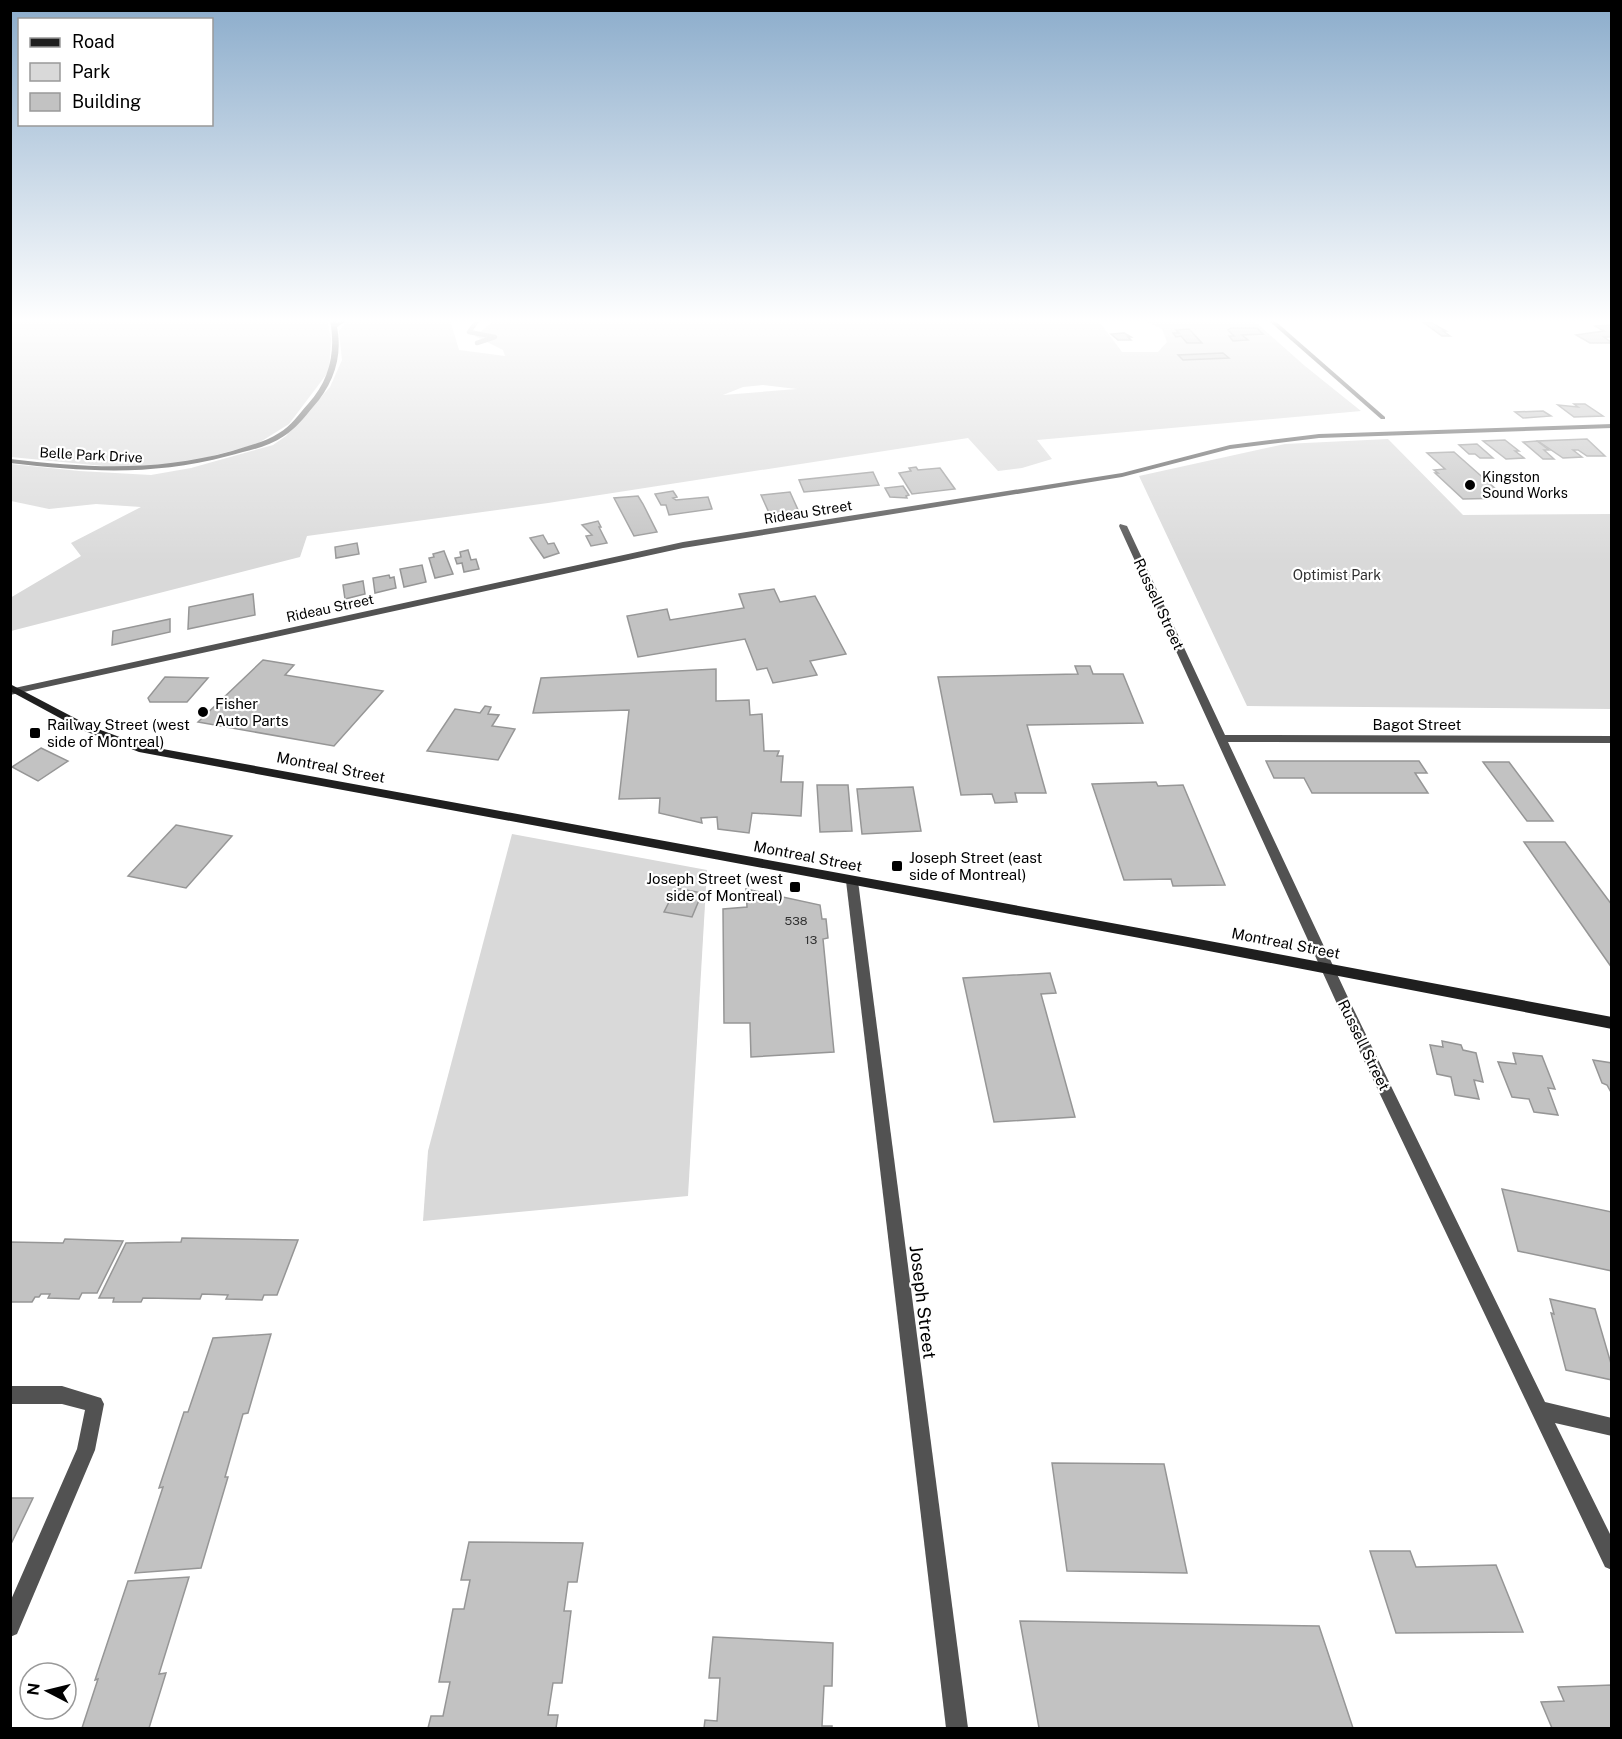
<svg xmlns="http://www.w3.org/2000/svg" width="1622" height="1739" font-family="'Public Sans',sans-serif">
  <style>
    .green { fill: #d9d9d9; fill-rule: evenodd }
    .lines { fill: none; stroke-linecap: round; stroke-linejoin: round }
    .stream { stroke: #a0a0a0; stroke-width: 4.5 }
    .building { fill: #c2c2c2; stroke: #969696; stroke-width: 1.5 }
    .service { fill: #525252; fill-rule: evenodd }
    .minor { fill: #525252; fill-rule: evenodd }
    .tertiary { fill: #525252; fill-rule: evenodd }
    .secondary { fill: #1f1f1f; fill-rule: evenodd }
    .poi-dot { fill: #000; stroke: #fff; stroke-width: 2 }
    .labels { text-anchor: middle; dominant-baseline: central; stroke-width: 4.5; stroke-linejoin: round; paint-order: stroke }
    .number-label { font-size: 12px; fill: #303030 }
    .far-street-label { font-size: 14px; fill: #000; stroke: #fff }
    .far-poi-label { font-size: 14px; fill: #000; stroke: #fff; text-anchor: start }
    .far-park-label { font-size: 14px; fill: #303030; stroke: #fff }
    .street-label { font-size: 15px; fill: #000; stroke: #fff }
    .poi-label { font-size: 15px; fill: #000; stroke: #fff; text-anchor: start }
    .near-street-label { font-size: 18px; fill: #000; stroke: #fff }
  </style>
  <rect width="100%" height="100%" fill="#fff"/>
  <g class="green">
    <polygon points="10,320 327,320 331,339 329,371 289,424 257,444 190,462 134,469 11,457"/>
    <path d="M 338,320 L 450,320 L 459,350 L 505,356 L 503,350 L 475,336 L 495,320 L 1098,320 L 1122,352 L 1158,352 L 1167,342 L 1162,329 L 1142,320 L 1253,320 L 1305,366 L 1361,411 L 1037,440 L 1052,459 L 1022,468 L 998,471 L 968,438 L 548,503 L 307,536 L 300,557 L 11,631 L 10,598 L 81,556 L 71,543 L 141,507 L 96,504 L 49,509 L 11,501 L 11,464 L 79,471 L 151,475 L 191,468 L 273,445 L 286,436 L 330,387 L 342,360 L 339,331 L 346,323 ZM 763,385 L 797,389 L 723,395 L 743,387 Z"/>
    <polygon points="1388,439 1463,515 1611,514 1611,709 1247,706 1139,476 1285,444"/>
    <polygon points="512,834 707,870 688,1196 423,1221 428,1151"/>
  </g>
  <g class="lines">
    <polyline class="stream" points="477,343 495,337 469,332 478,320"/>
  </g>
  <g class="building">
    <polygon points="1424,323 1432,323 1446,331 1443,331 1450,336 1442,336"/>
    <polygon points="1612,325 1612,337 1604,337 1612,343 1590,343 1576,335 1604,331 1595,326"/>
    <polygon points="1231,328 1257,328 1263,334 1242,335 1248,340 1233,341 1229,336 1234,336 1228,330"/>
    <polygon points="1189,329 1202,343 1187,343 1181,336 1176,337 1173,333 1179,333 1176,330"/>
    <polygon points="1124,333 1131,337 1128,337 1131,340 1118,340 1111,334"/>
    <polygon points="1223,353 1229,358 1183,360 1178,355"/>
    <polygon points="1574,404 1585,404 1603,416 1574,417 1558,405 1578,407"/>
    <polygon points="1543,411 1551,416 1523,418 1515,412"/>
    <polygon points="1587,439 1605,456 1587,456 1578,450 1573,450 1582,457 1563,458 1538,441"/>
    <polygon points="1505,440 1519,451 1515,451 1524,458 1506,459 1483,441"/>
    <polygon points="1537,441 1549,450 1544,450 1554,459 1543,459 1523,442"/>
    <polygon points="1477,444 1493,458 1480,458 1475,454 1469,454 1459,445"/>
    <polygon points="1454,452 1506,498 1463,499 1435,473 1438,473 1434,470 1445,469 1427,453"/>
    <polygon points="916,467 918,470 940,468 955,489 912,494 899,473 911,471 909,468"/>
    <polygon points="873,472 879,485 804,492 799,480"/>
    <polygon points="903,486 909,495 906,496 907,498 890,497 885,488"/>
    <polygon points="673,491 677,497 673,498 676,500 708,497 712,509 669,515 666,505 661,505 655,494"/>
    <polygon points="790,492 799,512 770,515 761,495"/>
    <polygon points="638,496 643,504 657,532 634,536 614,498"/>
    <polygon points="598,521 601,527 599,527 607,543 591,546 586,536 592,535 582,525"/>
    <polygon points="543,535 548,544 554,543 559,553 544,558 530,538"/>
    <polygon points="357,543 359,554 336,558 335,547"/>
    <polygon points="468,550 471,560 476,559 479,569 464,572 462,563 457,564 455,558 461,557 460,552"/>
    <polygon points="444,551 453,574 435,578 429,558 434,557 433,554"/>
    <polygon points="422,565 426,582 404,587 400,569"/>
    <polygon points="389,575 390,578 394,577 396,588 375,593 373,578"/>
    <polygon points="363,581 365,594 345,599 343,585"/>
    <polygon points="774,589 780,602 815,596 846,654 810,661 817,675 773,683 767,668 757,670 745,639 638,657 627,616 667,609 670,620 744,608 739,594"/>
    <polygon points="253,594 255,615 188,629 189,607"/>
    <polygon points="170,619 170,632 112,645 113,631"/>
    <polygon points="263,660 294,665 285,675 383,691 334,746 198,722"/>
    <polygon points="1075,666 1090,666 1093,674 1123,674 1143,723 1027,725 1046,793 1015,793 1017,802 995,803 992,794 961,795 938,677 1078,674"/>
    <polygon points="716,669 716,701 749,700 750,715 762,714 764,751 779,751 777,756 783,756 781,782 803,782 801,816 752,813 749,833 718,829 717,817 701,818 702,823 659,813 660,798 619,799 629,710 533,713 541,678"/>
    <polygon points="165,677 208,678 187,702 150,702 148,698"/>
    <polygon points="485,706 491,707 488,714 499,715 492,726 515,729 498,760 427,751 455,709 480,713"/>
    <polygon points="41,748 68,761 38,781 12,767"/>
    <polygon points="1266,761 1419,761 1427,773 1415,773 1428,793 1312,793 1304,778 1274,778"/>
    <polygon points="1483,762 1509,762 1553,821 1527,821"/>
    <polygon points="1156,782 1158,786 1183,785 1225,885 1173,886 1171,879 1124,880 1092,784"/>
    <polygon points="817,785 848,785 852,831 820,832"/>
    <polygon points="913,787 921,831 862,834 857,789"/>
    <polygon points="176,825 232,836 186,888 128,876"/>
    <polygon points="1524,842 1565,842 1612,905 1612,968"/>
    <polygon points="676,888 702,893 692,917 664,912"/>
    <polygon points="746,889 820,905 822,919 826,919 828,938 823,939 834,1052 751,1057 750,1023 724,1023 723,909 747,907"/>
    <polygon points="1050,973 1056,993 1041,994 1075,1117 994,1122 963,978"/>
    <polygon points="1442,1041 1461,1045 1463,1050 1476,1053 1483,1082 1474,1080 1479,1099 1455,1095 1451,1077 1437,1074 1430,1045 1443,1047"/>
    <polygon points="1513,1053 1542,1056 1555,1089 1548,1088 1558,1115 1534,1112 1529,1099 1512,1097 1498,1062 1516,1064"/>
    <polygon points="1593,1060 1612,1063 1612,1094 1607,1085 1602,1083"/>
    <polygon points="1502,1189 1612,1212 1612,1271 1518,1251"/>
    <polygon points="182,1238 298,1240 277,1295 264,1295 262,1300 226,1299 228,1295 202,1294 200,1299 143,1298 141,1302 113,1302 114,1298 99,1298 126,1243 181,1242"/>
    <polygon points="65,1239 123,1241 97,1293 82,1293 79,1299 48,1298 50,1294 41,1294 39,1297 35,1297 32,1302 10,1302 10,1242 63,1243"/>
    <polygon points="1550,1299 1595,1309 1612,1367 1612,1380 1566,1370 1551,1313 1554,1314"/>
    <polygon points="271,1334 248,1413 243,1414 225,1477 228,1477 201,1568 135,1573 163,1487 159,1488 184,1412 188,1412 213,1338"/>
    <polygon points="1052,1463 1164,1464 1187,1573 1067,1571"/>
    <polygon points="10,1498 33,1498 10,1546"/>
    <polygon points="469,1542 583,1543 577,1582 568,1582 564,1611 571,1611 562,1683 553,1683 548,1715 558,1715 556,1728 428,1728 431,1716 443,1716 450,1682 439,1682 453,1609 464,1609 470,1580 461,1580"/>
    <polygon points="1370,1551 1410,1551 1416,1567 1496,1565 1523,1632 1396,1633"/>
    <polygon points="189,1577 159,1674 166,1673 149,1728 82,1728 98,1679 95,1680 128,1581"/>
    <polygon points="1020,1621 1319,1626 1353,1728 1039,1728"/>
    <polygon points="713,1637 833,1643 832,1686 824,1686 822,1726 832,1726 832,1728 704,1728 705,1720 717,1721 720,1678 709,1678"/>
    <polygon points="1612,1685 1612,1728 1552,1728 1541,1702 1564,1701 1558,1687"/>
  </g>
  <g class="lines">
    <g class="service">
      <path d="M 330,320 L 336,320 L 337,323 L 341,320 L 348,320 L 337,327 C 343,357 333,385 313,407 C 304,418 295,429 284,436 C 268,447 247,451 228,456 C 152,476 88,472 10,463 L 10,459 C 88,468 156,472 232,451 C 248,446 265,442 279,433 C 291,426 299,414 308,404 C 330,380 336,351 330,320 Z"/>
      <polygon points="10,1386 62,1386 101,1398 104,1404 95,1450 17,1634 10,1637 10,1602 77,1449 85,1410 62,1404 10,1404"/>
    </g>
    <g class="minor">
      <polygon points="1268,320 1274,320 1385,417 1385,419 1381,419"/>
      <polygon points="1120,524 1127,526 1225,735 1612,736 1612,743 1228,742 1352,1006 1545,1402 1612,1418 1612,1436 1555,1423 1612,1538 1612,1570 1605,1567 1338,1006 1119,526"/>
      <polygon points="852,876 856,878 858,881 968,1728 946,1728 846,881 848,878"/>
    </g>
    <polygon class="tertiary" points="1612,424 1612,428 1319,438 1230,449 1122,477 683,548 10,695 10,689 683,542 1122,473 1230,445 1319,434"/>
    <polygon class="secondary" points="10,684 90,726 141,745 1188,937 1612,1017 1612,1029 1188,947 139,752 82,730 10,691"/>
  </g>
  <linearGradient id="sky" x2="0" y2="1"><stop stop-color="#8baccb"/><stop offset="0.57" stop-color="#fff"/><stop offset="1" stop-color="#fff" stop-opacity="0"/></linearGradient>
  <rect width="1622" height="563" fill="url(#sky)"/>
  <g class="poi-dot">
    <circle cx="1470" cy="485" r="6"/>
    <circle cx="203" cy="712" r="6"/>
    <rect x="29" y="727" width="12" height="12" rx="3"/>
    <rect x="891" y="860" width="12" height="12" rx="3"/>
    <rect x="789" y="881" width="12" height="12" rx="3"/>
  </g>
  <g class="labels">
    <g class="number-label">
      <text x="796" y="921">538</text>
      <text x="811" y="940">13</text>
    </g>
    <g class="far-street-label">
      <text transform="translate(91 455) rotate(3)">Belle Park Drive</text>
      <text transform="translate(808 512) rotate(-9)">Rideau Street</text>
      <text transform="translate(330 608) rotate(-12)">Rideau Street</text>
    </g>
    <g class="far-poi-label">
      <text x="1482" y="477">Kingston<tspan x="1482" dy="16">Sound Works</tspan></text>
    </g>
    <g class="far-park-label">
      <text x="1337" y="575">Optimist Park</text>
    </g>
    <g class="street-label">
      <text transform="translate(1159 604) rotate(65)">Russell Street</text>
      <text x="1417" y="724">Bagot Street</text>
      <text transform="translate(331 767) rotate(11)">Montreal Street</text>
      <text transform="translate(808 856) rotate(11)">Montreal Street</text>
      <text transform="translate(1286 943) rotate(11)">Montreal Street</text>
      <text transform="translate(1364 1045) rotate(64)">Russell Street</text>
    </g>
    <g class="poi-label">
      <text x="215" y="703">Fisher<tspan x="215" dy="17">Auto Parts</tspan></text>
      <text x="47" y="724">Railway Street (west<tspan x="47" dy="17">side of Montreal)</tspan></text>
      <text x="909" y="857">Joseph Street (east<tspan x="909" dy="17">side of Montreal)</tspan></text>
      <text x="783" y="878" text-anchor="end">Joseph Street (west<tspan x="783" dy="17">side of Montreal)</tspan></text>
    </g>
    <g class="near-street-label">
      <text transform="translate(923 1302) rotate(83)">Joseph Street</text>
    </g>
  </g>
  <rect width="1622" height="1739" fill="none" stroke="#000000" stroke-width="24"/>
  <rect x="18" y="18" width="195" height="108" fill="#ffffff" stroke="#999999" stroke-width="1.5"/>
  <rect x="30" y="38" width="30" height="9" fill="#1f1f1f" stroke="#999999" stroke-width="1.5"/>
  <text x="72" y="48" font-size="18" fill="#000000">Road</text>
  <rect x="30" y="63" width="30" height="18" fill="#d9d9d9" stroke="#999999" stroke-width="1.5"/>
  <text x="72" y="78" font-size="18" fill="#000000">Park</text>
  <rect x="30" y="93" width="30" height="18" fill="#c2c2c2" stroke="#999999" stroke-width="1.5"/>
  <text x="72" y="108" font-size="18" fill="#000000">Building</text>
  <g transform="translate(48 1691) rotate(277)"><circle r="28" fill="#ffffff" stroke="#999999" stroke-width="1.5"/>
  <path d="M0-4.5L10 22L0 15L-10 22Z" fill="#000000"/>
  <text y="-9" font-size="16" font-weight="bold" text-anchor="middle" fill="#000000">N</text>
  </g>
</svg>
